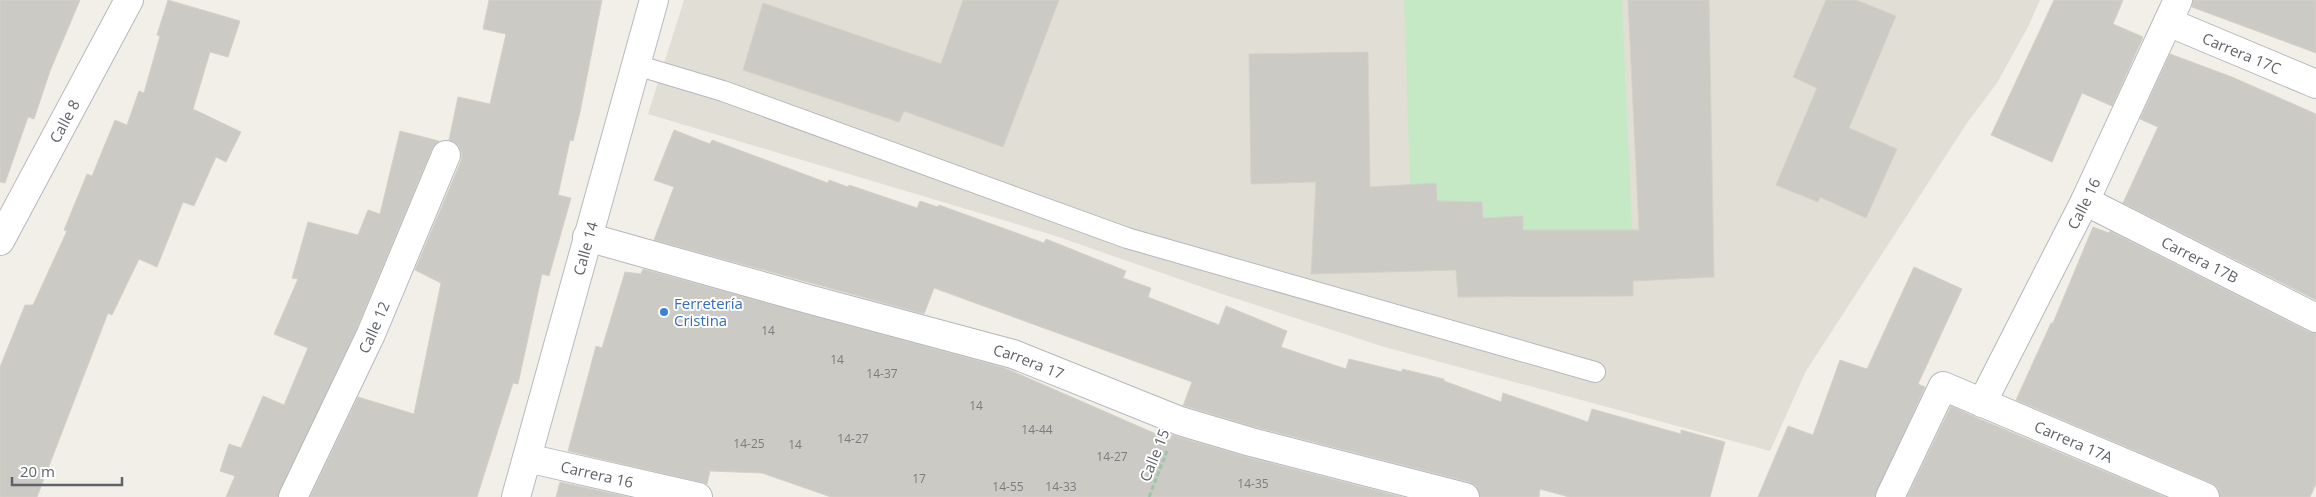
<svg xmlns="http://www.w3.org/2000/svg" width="2316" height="497" font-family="'Open Sans',sans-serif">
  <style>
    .education { fill: #e1ded6 }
    .green { fill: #c5e8c5 }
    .building { fill: #cccac5; stroke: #d6d1c6 }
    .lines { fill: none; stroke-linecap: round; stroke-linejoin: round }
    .lane-casing { stroke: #b5b8bc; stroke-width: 22 }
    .street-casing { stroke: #b5b8bc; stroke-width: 30 }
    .secondary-casing { stroke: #b6babf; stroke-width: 30 }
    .path { stroke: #9cc7a9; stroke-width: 3; stroke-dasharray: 5 2.5; stroke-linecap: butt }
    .lane { stroke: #fff; stroke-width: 20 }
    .street { stroke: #fff; stroke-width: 28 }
    .secondary { stroke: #fff; stroke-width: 28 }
    .shop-dot { fill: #3f7fe0; stroke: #fff; stroke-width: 2 }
    .labels { text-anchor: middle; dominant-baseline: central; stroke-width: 4; stroke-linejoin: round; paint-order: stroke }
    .number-label { font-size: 12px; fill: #7a7d7f }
    .street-label { font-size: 15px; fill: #5f6368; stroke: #fff }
    .shop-label { font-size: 15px; fill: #366cbe; stroke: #fff; text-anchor: start }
  </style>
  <rect width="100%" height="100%" fill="#f1efe8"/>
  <polygon class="education" points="684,0 2040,0 2028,27 1997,83 1967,123 1806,371 1770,451 1381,346 1219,293 1053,235 648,114"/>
  <polygon class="green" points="1404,0 1622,0 1632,230 1523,230 1523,216 1483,218 1482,202 1437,201 1436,183 1410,185"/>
  <g class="building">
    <polygon points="0,0 80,0 50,71 34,119 28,117 5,183 0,182"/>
    <polygon points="168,0 240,21 228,57 210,52 193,109 241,132 226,162 216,157 194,206 183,202 157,267 139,259 112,315 108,313 37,497 0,497 0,367 25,305 33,305 67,231 64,230 87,174 92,176 115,120 127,125 139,91 144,93 160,36 157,35"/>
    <polygon points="489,0 602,0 580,112 573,141 570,140 558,195 571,198 549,276 542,274 518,384 513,383 477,497 310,497 358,397 414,414 441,283 415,270 461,161 462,154 459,146 449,140 458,97 490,104 506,34 483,29"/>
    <polygon points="963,0 1059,0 1003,147 904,111 899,122 743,70 763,3 941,64"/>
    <polygon points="1628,0 1709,0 1714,277 1633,281 1633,296 1458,297 1456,270 1311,274 1316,182 1251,184 1249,54 1368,52 1370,187 1436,183 1437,201 1482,202 1483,218 1523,216 1523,230 1639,230"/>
    <polygon points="1826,0 1856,0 1896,16 1849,128 1897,149 1866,218 1820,197 1818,202 1776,185 1817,88 1793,77"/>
    <polygon points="2054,0 2123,0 2113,24 2143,37 2112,106 2082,93 2052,162 1991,135"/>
    <polygon points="2193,0 2316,0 2316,53 2192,7"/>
    <polygon points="2170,54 2232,77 2316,114 2316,300 2123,203 2158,127 2140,119"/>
    <polygon points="674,130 710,144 712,140 828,183 829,180 848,187 849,185 917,208 920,201 938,207 939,205 1044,243 1046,239 1126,271 1123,278 1151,288 1148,297 1219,325 1226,306 1287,331 1281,347 1346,369 1349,359 1402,372 1402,369 1444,379 1444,381 1501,402 1503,393 1588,422 1592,409 1681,434 1681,430 1725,442 1710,497 1569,497 1540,489 1539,497 1480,497 1476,486 1469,482 1255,427 1185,406 1183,406 1192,382 934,288 924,314 654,240 674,187 654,180"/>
    <polygon points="400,131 439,141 432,149 357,328 278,497 226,497 235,476 220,471 229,444 241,448 263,396 284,405 308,348 274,334 298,279 292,278 308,222 358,235 368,210 380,214"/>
    <polygon points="2093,227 2109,233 2110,231 2309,332 2316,333 2316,484 2310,497 2220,497 2218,488 2211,483 2016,400 2051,323 2053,323"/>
    <polygon points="1914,267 1962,289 1918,384 1925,387 1875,497 1758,497 1788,426 1813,435 1840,360 1867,369"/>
    <polygon points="643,269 1005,368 1170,440 1172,435 1247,457 1402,497 831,497 762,473 710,471 707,484 568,451 596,346 602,348 625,272 641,274"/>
    <polygon points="1951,406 1975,417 2165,497 1907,497"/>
    <polygon points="560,482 628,497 556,497"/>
  </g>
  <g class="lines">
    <g class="lane-casing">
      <polyline id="lane" points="636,65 723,91 1127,238 1595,372"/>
    </g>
    <g class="street-casing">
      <g id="street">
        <path id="s1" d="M 2168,22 L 2316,84"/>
        <path id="s2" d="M 2085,201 L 2316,318"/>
        <path id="s3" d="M 587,237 L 808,299 L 1013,354 L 1180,421 L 1251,442 L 1465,497"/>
        <path id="s4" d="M 0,241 L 129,0"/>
        <path id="s5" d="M 1982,403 L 2085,201 L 2178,0"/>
        <path id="s6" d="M 527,458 L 698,497"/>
        <path id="s7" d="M 293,497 L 371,334 L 446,155"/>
        <path id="s8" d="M 1890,497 L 1943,386 L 2205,497"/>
      </g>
    </g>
    <g class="secondary-casing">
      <g id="secondary">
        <path id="s9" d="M 516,497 L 654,0"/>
      </g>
    </g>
    <polyline class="path" points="1149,497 1167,451"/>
    <use href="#lane" class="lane"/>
    <use href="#street" class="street"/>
    <use href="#secondary" class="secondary"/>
  </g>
  <circle class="shop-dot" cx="664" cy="312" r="5"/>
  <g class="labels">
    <g class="number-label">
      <text x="768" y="330">14</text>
      <text x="837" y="359">14</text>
      <text x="882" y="373">14-37</text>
      <text x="976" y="405">14</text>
      <text x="1037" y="429">14-44</text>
      <text x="853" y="438">14-27</text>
      <text x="749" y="443">14-25</text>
      <text x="795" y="444">14</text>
      <text x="1112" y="456">14-27</text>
      <text x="919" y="478">17</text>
      <text x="1253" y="483">14-35</text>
      <text x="1008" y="486">14-55</text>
      <text x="1061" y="486">14-33</text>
    </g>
    <g class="street-label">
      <text stroke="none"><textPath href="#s1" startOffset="80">Carrera 17C</textPath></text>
      <text stroke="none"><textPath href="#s4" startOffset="136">Calle 8</textPath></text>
      <text stroke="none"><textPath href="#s5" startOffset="224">Calle 16</textPath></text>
      <text stroke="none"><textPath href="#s9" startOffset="258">Calle 14</textPath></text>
      <text stroke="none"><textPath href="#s2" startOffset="129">Carrera 17B</textPath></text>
      <text stroke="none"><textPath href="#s7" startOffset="188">Calle 12</textPath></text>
      <text stroke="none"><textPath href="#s3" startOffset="459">Carrera 17</textPath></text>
      <text stroke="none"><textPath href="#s8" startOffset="265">Carrera 17A</textPath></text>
      <text transform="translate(1154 455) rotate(-68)">Calle 15</text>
      <text stroke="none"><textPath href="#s6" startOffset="72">Carrera 16</textPath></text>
    </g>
    <g class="shop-label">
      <text x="674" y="303">Ferretería<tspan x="674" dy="17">Cristina</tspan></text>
    </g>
  </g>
  <path d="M12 477v8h110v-8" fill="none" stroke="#5f6368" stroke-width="2.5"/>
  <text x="20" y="477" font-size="15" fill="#5f6368" stroke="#ffffff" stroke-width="4" paint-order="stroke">20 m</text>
</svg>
